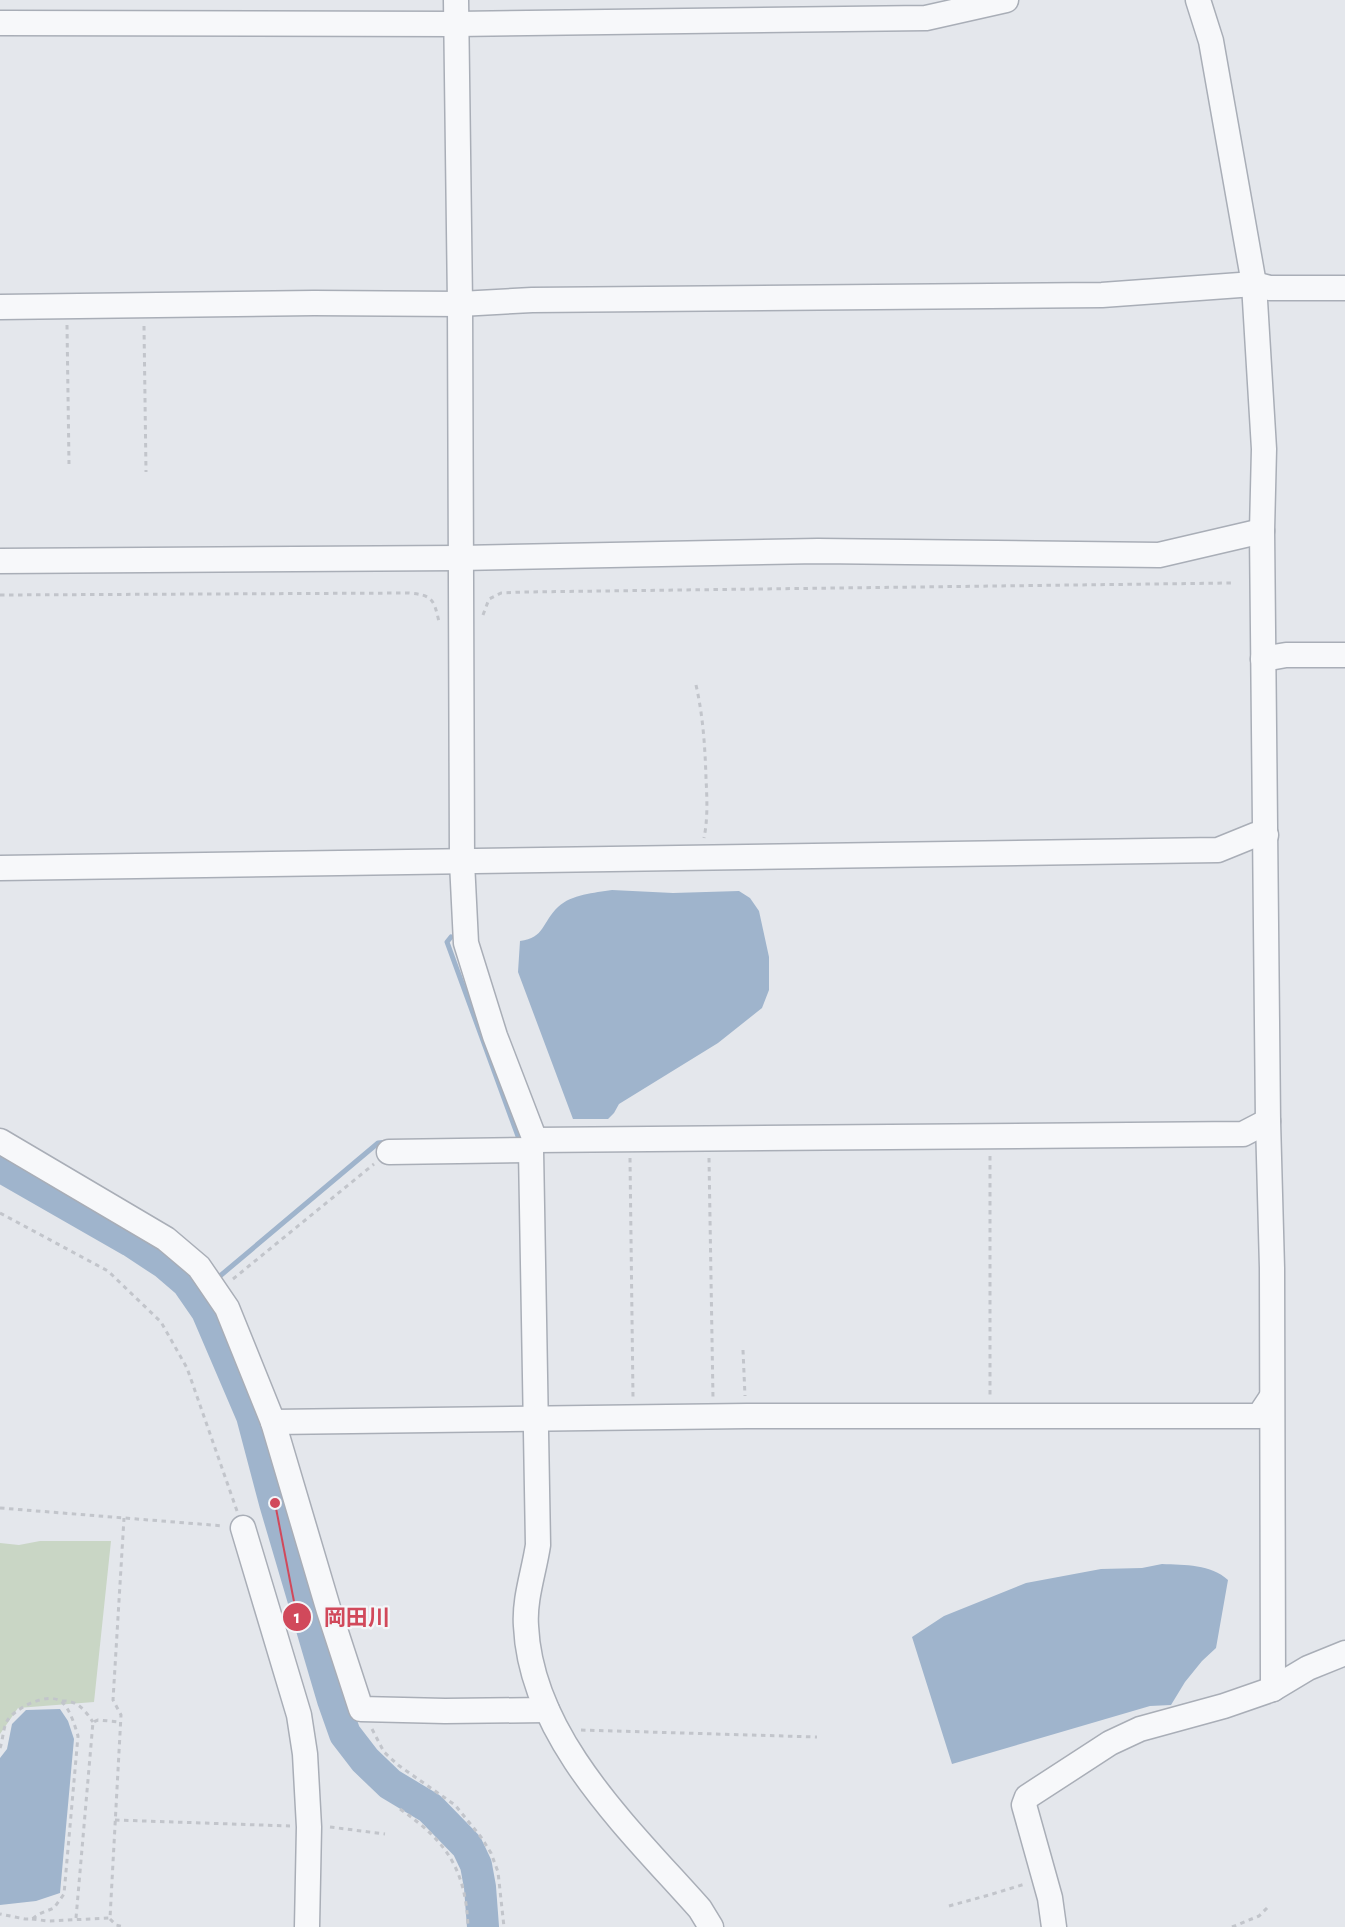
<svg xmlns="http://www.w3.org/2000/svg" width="1345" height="1927" font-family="'Alegreya Sans','Noto Sans JP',sans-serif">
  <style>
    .green { fill: #c9d6c5 }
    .water { fill: #9fb4cc }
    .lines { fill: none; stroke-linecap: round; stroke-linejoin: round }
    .stream { stroke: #9fb4cc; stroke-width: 5 }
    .river { stroke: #9fb4cc; stroke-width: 32 }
    .minor-casing { stroke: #a9aeb7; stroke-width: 27 }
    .path { stroke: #c2c5cb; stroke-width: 3; stroke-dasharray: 4.5 4.5; stroke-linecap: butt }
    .minor { stroke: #f7f8fa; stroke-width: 24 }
    .leader { fill: none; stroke: #d1495b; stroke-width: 2 }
    .callout-dot { fill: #d1495b; stroke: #f4f6f9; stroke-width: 2 }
    .mark-label { font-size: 18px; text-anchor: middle; font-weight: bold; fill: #fff }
    .callout-label { font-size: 22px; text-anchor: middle; font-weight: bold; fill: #d1495b; stroke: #f4f6f9; stroke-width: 4.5; stroke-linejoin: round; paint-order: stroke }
  </style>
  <rect width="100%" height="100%" fill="#e4e7ec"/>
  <polygon class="green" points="40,1541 111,1541 94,1702 18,1708 0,1734 0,1543 19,1545"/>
  <g class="water">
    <path d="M 612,890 L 673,893 L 739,891 L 750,898 L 759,911 L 769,957 L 769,990 L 762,1008 L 718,1043 L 619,1104 L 614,1113 L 608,1119 L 573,1119 L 518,972 L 520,941 C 545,938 542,922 558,907 C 572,894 594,893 612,890 Z"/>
    <path d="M 1162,1564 C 1185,1565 1211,1564 1228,1580 L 1216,1648 L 1202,1661 L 1185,1682 L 1171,1705 L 1150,1706 L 952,1764 L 912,1637 L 944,1616 L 1026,1583 L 1101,1569 L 1142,1568 Z"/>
    <polygon points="60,1709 68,1721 74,1739 60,1893 36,1901 0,1905 0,1758 7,1749 12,1724 26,1710"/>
  </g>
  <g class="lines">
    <g class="stream">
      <polyline points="451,937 447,942 519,1139 515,1140"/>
      <polyline points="214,1281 378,1143 388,1142"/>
      <polyline points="196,1294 204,1288"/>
    </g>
    <polyline class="river" points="0,1166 131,1241 166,1264 187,1282 207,1311 252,1416 275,1503 333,1700 345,1734 365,1760 390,1784 430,1808 467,1846 476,1865 480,1887 483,1927"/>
    <g class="minor-casing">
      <g id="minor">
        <path d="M 456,0 L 460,304 L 462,862 L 466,943 L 495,1036 L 535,1140 L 531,1150 L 538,1545 C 534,1572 524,1599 526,1626 C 531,1738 630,1830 700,1909 L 711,1927"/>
        <polyline points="1198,0 1211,41 1254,284 1264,449 1262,531 1268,1121 1272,1268 1273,1689"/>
        <polyline points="0,23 456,24 926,18 1006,0"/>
        <polyline points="0,307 314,303 460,304 532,300 1102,295 1254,284 1270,288 1345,288"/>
        <polyline points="0,561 460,558 818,551 1159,555 1262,531"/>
        <polyline points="1263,659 1286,655 1345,655"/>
        <polyline points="0,868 1218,850 1255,835 1266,835"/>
        <polyline points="535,1140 1243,1134 1268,1121"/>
        <polyline points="0,1141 166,1239 199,1267 227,1308 273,1422 329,1611 361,1709 445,1711 547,1710"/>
        <polyline points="389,1152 531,1150"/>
        <polyline points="273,1422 747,1416 1259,1416 1271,1398"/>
        <polyline points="243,1528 299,1715 305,1754 309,1827 307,1927"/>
        <polyline points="1054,1927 1050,1898 1024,1805 1027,1797 1110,1743 1140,1729 1224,1706 1273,1689 1308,1668 1345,1653"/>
      </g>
    </g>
    <g class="path">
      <polyline points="67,325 69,464"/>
      <polyline points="144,326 146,472"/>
      <path d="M 0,595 L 409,593 C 432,595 434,599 439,622"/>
      <polyline points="483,615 489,599 501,593 524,592 1231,583"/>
      <path d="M 696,685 C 703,716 705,746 706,778 C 707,798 708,818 704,838"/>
      <polyline points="990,1156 990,1396"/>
      <polyline points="630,1158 633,1397"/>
      <polyline points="709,1158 713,1398"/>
      <polyline points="0,1213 108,1271 161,1322 187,1368 237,1511"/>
      <polyline points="233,1279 374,1164"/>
      <polyline points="743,1350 745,1396"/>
      <polyline points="0,1508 224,1526"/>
      <path d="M 62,1701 C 77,1700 85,1710 93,1722"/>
      <polyline points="372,1729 384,1752 398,1765 455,1805 481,1837 491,1853 498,1872 504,1927"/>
      <polyline points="581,1730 817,1737"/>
      <path d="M 0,1748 C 3,1740 3,1728 7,1721 C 15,1708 48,1691 62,1702 C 70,1709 75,1726 78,1736 L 64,1894 L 54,1908 L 39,1914 L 32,1919 L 25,1919 L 0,1914"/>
      <path d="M 400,1809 C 446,1841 466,1869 468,1927"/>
      <polyline points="115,1820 290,1826"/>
      <polyline points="330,1827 385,1834"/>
      <polyline points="949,1906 989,1895 1025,1884"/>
      <polyline points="76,1918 93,1722 98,1720 120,1722"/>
      <polyline points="32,1919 48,1921 110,1918 121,1715 113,1700 124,1518"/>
      <polyline points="110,1919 116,1925 124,1927"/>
      <polyline points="1232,1927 1259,1916 1270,1905"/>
    </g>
    <use href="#minor" class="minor"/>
  </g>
  <path class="leader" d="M275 1503L297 1617"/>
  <g class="callout-dot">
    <circle cx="275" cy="1503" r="6"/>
    <circle cx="297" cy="1617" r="15"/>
  </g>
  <g class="mark-label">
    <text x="297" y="1623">1</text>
  </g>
  <g class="callout-label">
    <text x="357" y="1625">岡田川</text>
  </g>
</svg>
